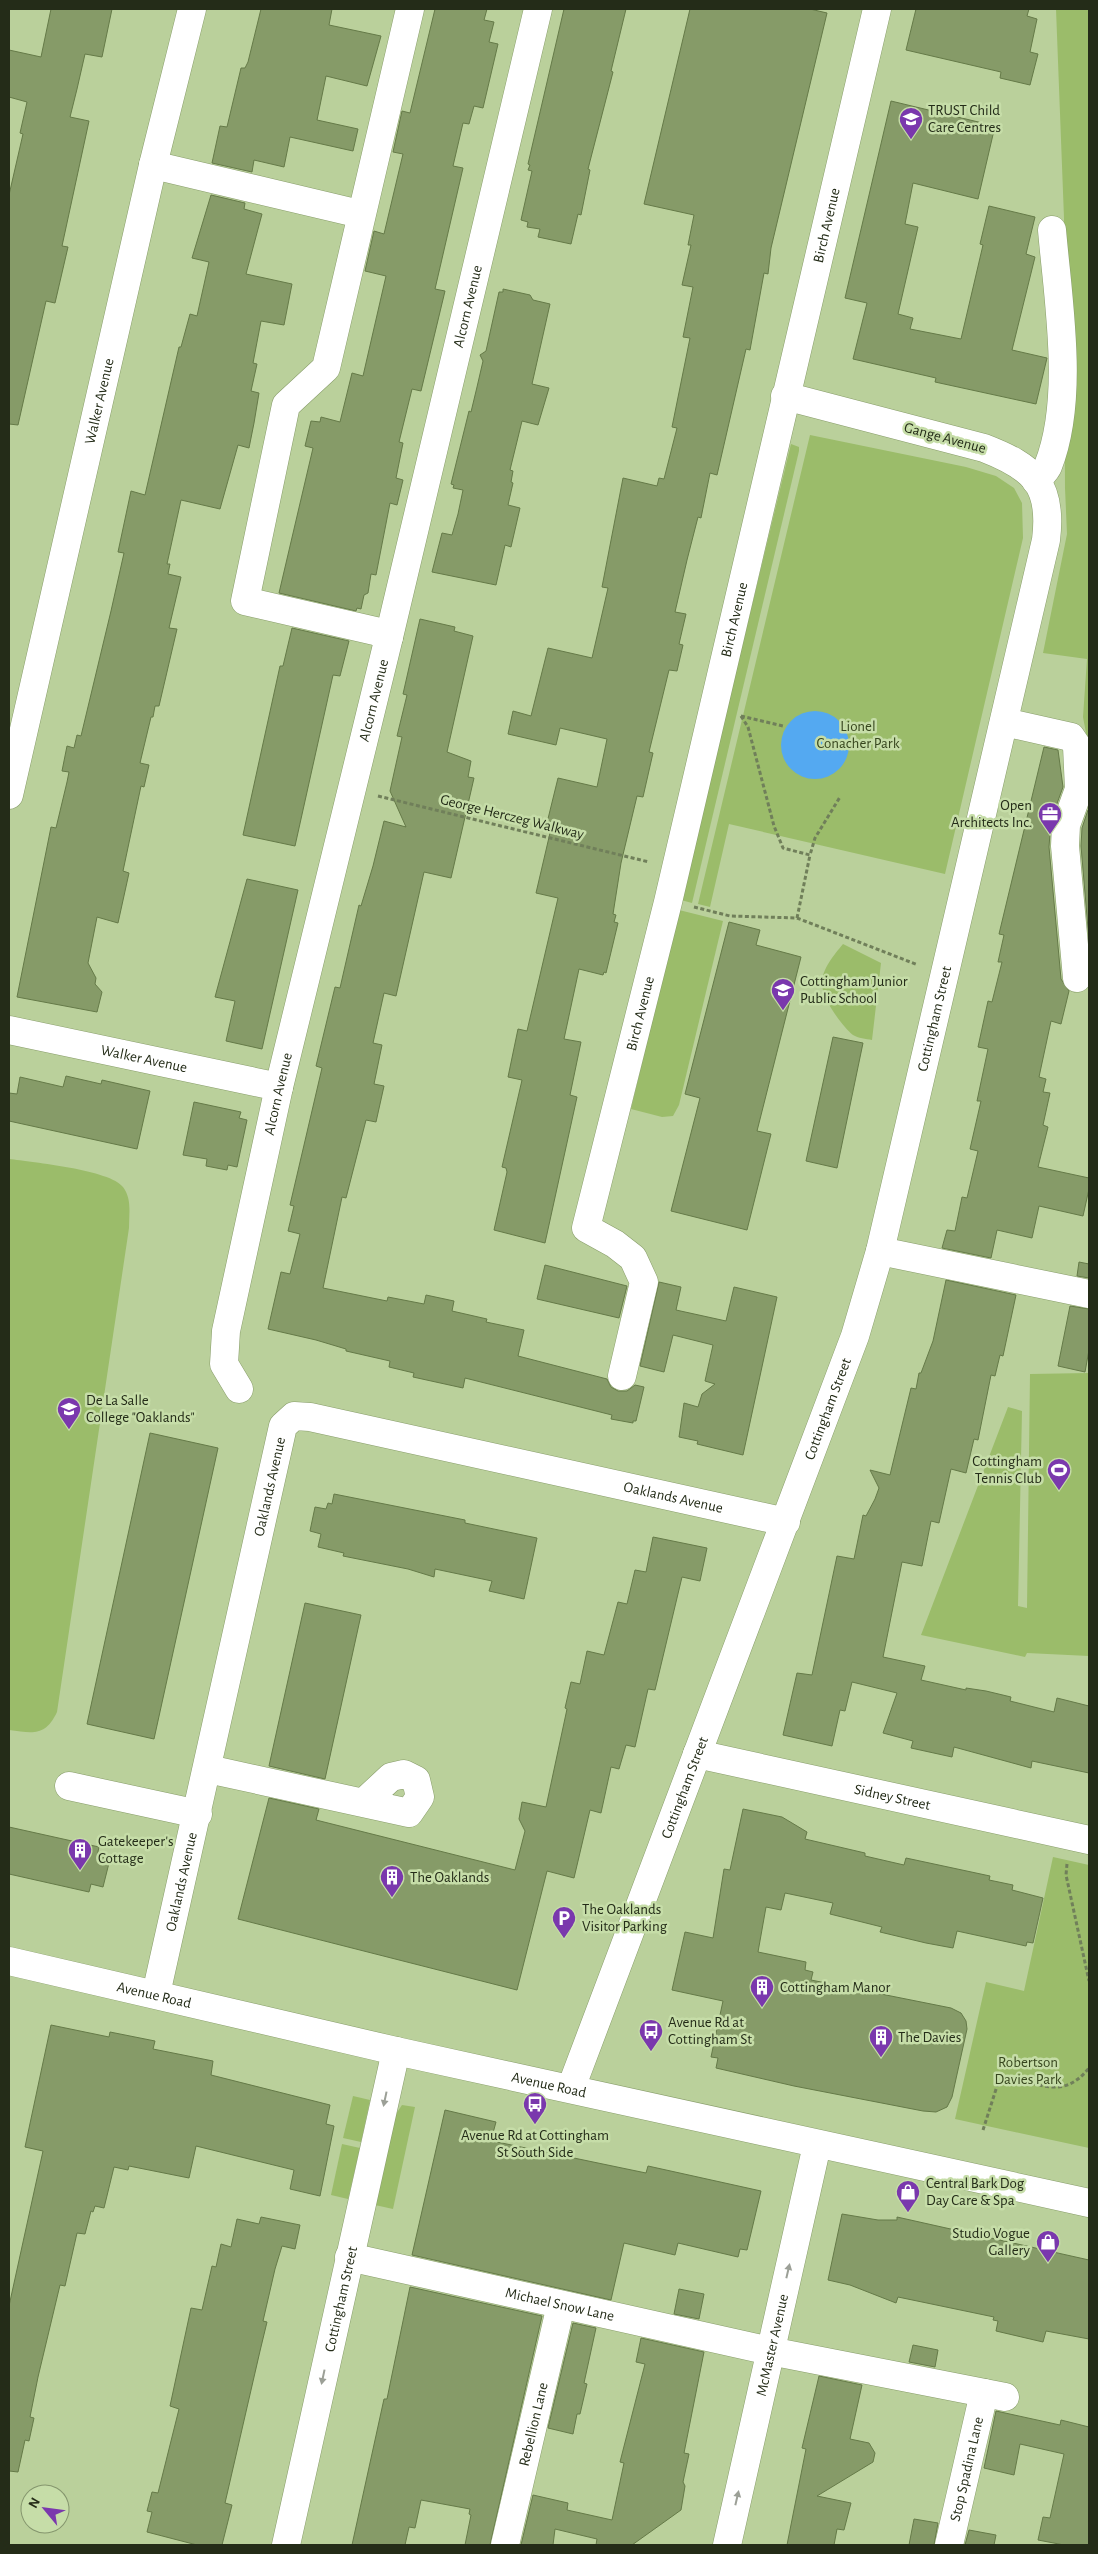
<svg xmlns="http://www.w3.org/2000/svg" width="1098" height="2554" font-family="'Alegreya Sans',sans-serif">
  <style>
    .green { fill: #9bbc6a }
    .water { fill: #54a9f1 }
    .building { fill: #869b68; stroke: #657a48 }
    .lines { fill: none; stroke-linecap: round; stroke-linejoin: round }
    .minor-casing { stroke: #889d6a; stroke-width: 29 }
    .major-casing { stroke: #889d6a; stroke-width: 29 }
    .path { stroke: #707f5a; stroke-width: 3; stroke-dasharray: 4 2.5; stroke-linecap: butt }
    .minor { stroke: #fff; stroke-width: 28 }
    .major { stroke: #fff; stroke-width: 28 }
    .oneway { fill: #9ca097 }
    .labels { text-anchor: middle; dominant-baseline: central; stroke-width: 5; stroke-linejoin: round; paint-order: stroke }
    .poi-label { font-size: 15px; fill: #242c18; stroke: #c6dda8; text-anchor: start }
    .street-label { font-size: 15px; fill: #242c18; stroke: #c6dda8 }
    .park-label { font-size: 15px; fill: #37461e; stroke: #c6dda8 }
  </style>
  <rect width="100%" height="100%" fill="#bad09b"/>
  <g class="green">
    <polygon points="1056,9 1089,9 1089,749 1083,717 1087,659 1043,653 1067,534 1065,488 1064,218"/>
    <polygon points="810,435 966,467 996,476 1014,488 1022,503 1023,538 945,874 729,824 710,907 698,904"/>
    <polygon points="791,444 799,447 799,451 692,903 681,900"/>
    <polygon points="679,910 723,921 679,1105 673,1116 662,1117 631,1109"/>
    <path d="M 843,944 L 881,963 L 872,1040 C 866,1039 858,1038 853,1035 C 842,1026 823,1000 822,985 C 821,970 834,955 843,944 Z"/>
    <path d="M 9,1159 C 32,1162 111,1170 123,1187 C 132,1199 129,1213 129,1228 L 57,1712 C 45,1737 33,1733 9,1730 Z"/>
    <polygon points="1089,1373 1089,1656 1027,1653 1025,1657 921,1635 1008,1407 1022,1411 1018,1606 1027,1608 1030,1374"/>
    <polygon points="1053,1857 1089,1865 1089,2148 955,2119 986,1982 1024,1991"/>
    <polygon points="353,2096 370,2100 361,2142 343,2138"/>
    <polygon points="402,2105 415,2107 393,2209 375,2205 396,2114"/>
    <polygon points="342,2144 360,2148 348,2199 331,2195"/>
  </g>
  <circle class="water" cx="815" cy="745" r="34"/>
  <g class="building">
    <polygon points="51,9 112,9 102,57 85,54 77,89 70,117 89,121 62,246 68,247 55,303 46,301 18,425 9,424 9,195 23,134 20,133 27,102 9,97 9,50 41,57"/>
    <polygon points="261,9 332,9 329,25 381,36 367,86 326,76 317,120 358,129 353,151 290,137 284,167 254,160 252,172 212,163 220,126 227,127 241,68 245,68 248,62"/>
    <polygon points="435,9 487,9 484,20 494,22 489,42 498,44 483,108 474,106 469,124 463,123 453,166 463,168 435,289 445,291 421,391 412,389 399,442 403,443 396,478 403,480 397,505 390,503 376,575 371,574 368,593 364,595 361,609 357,608 356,611 279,593 313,448 305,446 311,421 320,422 321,417 340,422 352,373 363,376 386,276 365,271 374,231 384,234 403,154 393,152 402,111 410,113"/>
    <polygon points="564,9 626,9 611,71 613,72 588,169 590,170 581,215 578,214 571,244 538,237 540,229 527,227 528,222 521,220 532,171 528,170 530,165 528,164"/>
    <polygon points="690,9 810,9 827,13 771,248 768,274 764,273 750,350 746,349 717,475 710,473 701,518 698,517 687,560 675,612 686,614 679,644 683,645 677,671 669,670 649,752 653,753 643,797 637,796 621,863 613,914 616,915 614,922 618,923 606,973 604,972 603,975 579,969 564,1039 581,1042 570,1095 577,1097 545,1243 494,1230 507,1172 506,1168 502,1167 522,1080 508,1077 518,1029 527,1031 558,898 536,893 550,833 545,831 558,778 597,787 607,739 560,728 556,745 508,734 513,711 531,716 548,648 592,658 608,588 602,587 623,478 657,486 659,478 664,479 677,428 672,427 690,338 683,337 693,287 682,285 691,245 688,245 694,215 644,204"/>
    <polygon points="916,9 1029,9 1027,16 1037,19 1030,52 1038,54 1030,85 1000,78 1001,72 906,50"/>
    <polygon points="891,101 995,126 978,199 913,183 905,224 918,227 898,314 913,318 910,329 961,339 983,245 980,244 989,206 1035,217 1026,254 1035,257 1012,350 1047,358 1036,404 935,382 936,378 853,359 867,303 845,298"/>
    <polygon points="211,195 245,203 244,209 262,214 246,274 292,284 284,325 261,321 253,363 257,364 251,391 259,393 254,423 249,448 238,445 220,509 181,500 167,564 170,564 168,574 181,577 169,628 177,629 159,706 155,706 153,717 151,717 140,763 149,765 144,787 141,786 123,871 129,873 118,923 97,917 88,963 96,978 95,984 102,992 97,1012 17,997 51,827 56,828 67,782 69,772 62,771 67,746 74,748 77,735 81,736 111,611 124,553 118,552 131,491 145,495 179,347 181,347 190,314 197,316 209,262 192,258"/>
    <polygon points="503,289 530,295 533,300 550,304 532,384 549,388 538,425 522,421 510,470 513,471 511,482 513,483 508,505 520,508 511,547 505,545 496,585 432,572 442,533 452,535 458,514 463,490 453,488 454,485 451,484 469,411 471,412 477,387 483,361 480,355 486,351 499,292 503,292"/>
    <polygon points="420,619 455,627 454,631 473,636 447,752 471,761 468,777 474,778 451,878 424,872 396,996 384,993 373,1043 382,1045 374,1084 384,1086 376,1122 366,1120 346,1198 342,1197 323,1288 387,1301 388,1297 424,1304 426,1295 454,1301 452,1311 487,1319 486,1322 524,1330 518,1356 607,1379 611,1387 618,1391 627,1391 635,1385 644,1387 636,1421 633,1421 633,1423 611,1419 612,1415 604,1413 465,1378 463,1388 413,1377 414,1373 389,1367 390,1361 346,1351 346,1349 316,1340 268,1329 281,1272 290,1274 300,1234 288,1231 294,1206 290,1205 322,1068 316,1066 335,987 340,988 359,905 361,906 373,866 384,821 406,827 390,791 402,737 397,736 407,695 403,694"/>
    <polygon points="292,628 349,641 340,676 333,675 295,846 243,835 280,666 283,666"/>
    <polygon points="1044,747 1058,750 1063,787 1051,820 1049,847 1061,979 1069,991 1061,1024 1051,1021 1039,1077 1046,1079 1043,1092 1050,1093 1043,1125 1048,1127 1038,1167 1089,1178 1089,1189 1083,1216 1039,1206 1032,1238 997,1230 991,1258 942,1248 947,1230 955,1231 962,1197 967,1198 978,1151 970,1149 981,1101 977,1101 988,1049 978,1047 988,1001 992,1002 1002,962 998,962 1004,935 999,934"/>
    <polygon points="1088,810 1089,810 1089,940 1081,846 1082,828"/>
    <polygon points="247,879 298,890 262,1049 226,1041 235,1001 215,997"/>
    <polygon points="729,922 760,930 756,945 801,957 757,1131 771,1134 747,1230 671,1211 700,1098 685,1094"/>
    <polygon points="833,1037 863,1043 837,1168 806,1161"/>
    <polygon points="66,1076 101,1084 102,1080 150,1091 137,1149 9,1121 9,1093 17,1094 20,1077 63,1087"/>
    <polygon points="194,1102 241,1112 239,1118 247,1120 237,1167 228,1165 227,1170 206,1166 207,1159 183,1155"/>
    <polygon points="1079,1262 1089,1264 1089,1278 1077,1276"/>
    <polygon points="545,1265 627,1286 619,1318 537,1299"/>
    <polygon points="946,1280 1016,1295 1003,1356 1000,1355 995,1376 991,1375 978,1440 974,1439 966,1473 951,1469 939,1523 931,1521 922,1566 902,1562 883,1657 925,1666 921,1680 966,1690 966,1688 986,1691 1011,1697 1010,1701 1054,1712 1057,1698 1089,1706 1089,1773 1032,1761 1031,1768 954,1747 952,1757 911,1748 913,1741 883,1733 897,1693 852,1682 845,1711 840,1710 832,1746 783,1735 797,1673 812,1675 837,1556 854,1559 863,1515 866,1516 875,1499 879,1488 870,1470 890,1475 911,1388 916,1389 919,1373 921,1373 933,1341"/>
    <polygon points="659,1282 681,1287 676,1310 726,1321 734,1287 777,1297 743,1455 697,1444 698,1441 679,1437 684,1403 698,1407 702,1394 715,1384 705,1381 713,1345 673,1335 664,1372 640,1366"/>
    <polygon points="1070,1306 1089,1309 1089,1350 1085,1372 1058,1366"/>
    <polygon points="150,1433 218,1448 154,1739 87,1724"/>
    <polygon points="334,1494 465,1520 465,1523 537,1538 524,1599 489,1591 492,1581 435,1569 434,1577 408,1569 343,1556 344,1553 318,1547 321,1534 310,1531 315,1507 326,1509 328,1503 332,1504"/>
    <polygon points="653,1537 707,1548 700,1581 682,1577 655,1690 648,1689 635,1747 626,1745 619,1769 611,1767 601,1813 590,1810 574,1878 547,1871 517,1990 238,1919 269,1798 319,1809 316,1820 515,1870 525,1831 519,1819 522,1802 546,1807 567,1709 565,1708 571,1682 580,1684 587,1651 604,1655 618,1602 627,1604 635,1570 646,1572"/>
    <polygon points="305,1603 361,1615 325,1779 269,1766"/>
    <polygon points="743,1809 782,1817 807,1832 805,1839 865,1853 865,1856 904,1865 906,1858 990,1876 989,1880 1013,1885 1012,1890 1043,1898 1033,1943 1027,1942 1026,1946 957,1931 953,1948 926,1943 880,1932 882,1927 830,1914 833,1903 785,1893 781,1910 766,1907 758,1952 806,1962 805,1970 813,1972 811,1980 951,2008 961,2013 966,2021 967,2029 952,2097 947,2107 936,2112 923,2111 794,2086 716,2068 718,2058 711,2057 723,2001 672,1990 685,1932 713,1938 724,1869 730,1870"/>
    <polygon points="9,1827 99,1847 97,1856 110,1859 103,1887 91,1884 89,1892 9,1874"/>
    <polygon points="51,2025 109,2037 110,2032 155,2041 153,2049 213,2061 211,2075 330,2105 326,2124 334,2126 320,2196 290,2189 294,2170 196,2146 189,2178 129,2166 128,2170 114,2167 104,2208 95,2206 93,2212 91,2211 85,2234 77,2233 65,2286 60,2285 38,2377 30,2417 34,2418 29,2441 25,2440 18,2472 9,2471 9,2306 43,2151 25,2147"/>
    <polygon points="445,2110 496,2122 493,2133 499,2134 497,2142 646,2173 648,2166 761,2191 747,2250 740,2249 738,2257 678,2243 675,2255 624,2243 611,2300 412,2255"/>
    <polygon points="842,2214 878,2220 897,2220 897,2217 1089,2260 1089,2339 1046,2331 1043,2342 996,2331 998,2321 993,2320 994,2317 898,2297 896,2303 850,2285 828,2280"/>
    <polygon points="261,2217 300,2225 295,2249 282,2246 275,2269 263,2321 267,2322 260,2351 225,2503 232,2505 222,2545 197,2545 147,2532 152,2512 147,2511 152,2492 158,2493 179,2409 170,2406 191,2308 202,2310 212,2266 216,2267 221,2244 231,2247 237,2219 259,2224"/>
    <polygon points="410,2287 542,2316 490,2545 465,2545 471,2515 469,2514 470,2509 421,2500 415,2528 409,2527 405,2545 352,2545 384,2399 387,2399"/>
    <polygon points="679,2289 704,2294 699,2319 674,2314"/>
    <polygon points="573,2323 596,2328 584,2383 587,2384 580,2414 577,2414 573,2434 548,2428"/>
    <polygon points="641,2338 704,2352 684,2453 689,2454 683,2482 685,2486 681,2510 632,2545 596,2545 597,2539 555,2529 553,2545 521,2545 533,2495 568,2503 567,2510 612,2520 624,2463 620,2462 645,2364 636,2362"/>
    <polygon points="913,2345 938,2350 935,2367 909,2362"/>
    <polygon points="819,2376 862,2385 850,2439 869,2443 875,2453 873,2462 817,2496 851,2503 844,2530 837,2529 834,2545 787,2545 806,2449 802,2448"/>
    <polygon points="996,2411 1060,2425 1061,2420 1089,2427 1089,2545 1064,2545 1038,2540 1043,2517 1050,2518 1064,2454 1020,2444 1014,2475 984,2468"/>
    <polygon points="914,2519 938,2523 934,2545 909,2545"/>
    <polygon points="969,2530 996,2535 994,2545 965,2545"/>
  </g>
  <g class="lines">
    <g class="minor-casing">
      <g id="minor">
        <polyline points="153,165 360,214"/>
        <path d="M 1036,481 C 1040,476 1046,471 1048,466 C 1075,398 1058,301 1052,230"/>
        <polyline points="389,637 375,631 245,601 286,405 326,368 410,9"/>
        <polyline points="1004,722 1071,737 1077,746 1079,789 1066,825 1065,846 1077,978"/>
        <path id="s1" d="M 9,795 L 153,165 L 192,9"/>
        <path id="s2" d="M 9,1030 L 279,1087"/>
        <polyline points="880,1251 1089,1294"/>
        <path id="s3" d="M 622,1376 L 644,1282 L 633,1258 L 615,1244 L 586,1228 L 668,902 L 877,9"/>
        <path id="s4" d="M 239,1389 L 224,1364 L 226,1331 L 279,1087 L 389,637 L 538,9"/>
        <path id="s5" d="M 697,1754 L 1089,1840"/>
        <polyline points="208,1769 409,1813 420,1797 416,1780 404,1774 391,1777 363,1803"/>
        <polyline points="69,1786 198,1814"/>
        <path id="s6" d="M 156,1994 L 283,1426 L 294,1416 L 310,1417 L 786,1522"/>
        <path id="s7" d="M 571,2088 L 855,1336 L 880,1251 L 1046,540 C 1053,484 1033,467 984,448 L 785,396"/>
        <path id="s8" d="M 349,2257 L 770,2351 L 1005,2397"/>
        <path id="s9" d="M 286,2545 L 396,2051"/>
        <path id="s10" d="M 505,2545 L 561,2305"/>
        <path id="s11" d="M 727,2545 L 817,2145"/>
        <path id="s12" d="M 949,2545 L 984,2393"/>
      </g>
    </g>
    <g class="major-casing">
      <g id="major">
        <path id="s13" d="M 9,1961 L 396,2051 L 1089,2203"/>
      </g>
    </g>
    <g class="path">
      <polyline points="741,716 748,727 774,826 783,848 810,855 815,838 840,797"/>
      <polyline points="741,716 783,726"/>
      <polyline points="378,796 649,862"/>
      <polyline points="694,907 730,916 797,918 918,965"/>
      <polyline points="797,918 810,855"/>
      <polyline points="1067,1864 1066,1875 1089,1981"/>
      <path d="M 983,2130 L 998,2083 C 1028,2069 1056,2109 1089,2068"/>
    </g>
    <use href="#minor" class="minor"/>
    <use href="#major" class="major"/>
  </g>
  <defs><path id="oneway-solid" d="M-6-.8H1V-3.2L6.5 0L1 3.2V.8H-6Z" transform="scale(1.25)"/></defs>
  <g class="oneway">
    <use href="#oneway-solid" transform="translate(385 2099) rotate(102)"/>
    <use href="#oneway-solid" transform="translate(788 2271) rotate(-77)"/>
    <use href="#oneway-solid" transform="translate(323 2377) rotate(102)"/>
    <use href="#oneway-solid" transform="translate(737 2498) rotate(-77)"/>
  </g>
  <defs>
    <g id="school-pin" transform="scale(1.25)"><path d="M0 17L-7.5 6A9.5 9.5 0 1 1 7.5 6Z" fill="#7a38ad" stroke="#c6dda8"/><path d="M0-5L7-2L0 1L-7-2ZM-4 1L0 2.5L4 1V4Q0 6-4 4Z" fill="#fff"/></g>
    <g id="office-pin" transform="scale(1.25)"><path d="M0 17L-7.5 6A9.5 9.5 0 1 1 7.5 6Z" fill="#7a38ad" stroke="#c6dda8"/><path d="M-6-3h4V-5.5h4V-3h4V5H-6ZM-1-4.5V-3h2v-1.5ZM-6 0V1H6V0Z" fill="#fff"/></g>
    <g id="stadium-pin" transform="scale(1.25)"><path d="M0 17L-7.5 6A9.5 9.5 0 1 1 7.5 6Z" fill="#7a38ad" stroke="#c6dda8"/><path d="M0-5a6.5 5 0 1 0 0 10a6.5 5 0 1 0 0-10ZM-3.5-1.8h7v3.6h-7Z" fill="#fff"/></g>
    <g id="building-pin" transform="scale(1.25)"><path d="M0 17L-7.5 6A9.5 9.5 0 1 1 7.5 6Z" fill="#7a38ad" stroke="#c6dda8"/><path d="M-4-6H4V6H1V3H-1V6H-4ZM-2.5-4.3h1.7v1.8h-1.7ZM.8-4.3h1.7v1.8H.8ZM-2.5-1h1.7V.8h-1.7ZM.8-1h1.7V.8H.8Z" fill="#fff"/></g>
    <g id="parking-pin" transform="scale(1.25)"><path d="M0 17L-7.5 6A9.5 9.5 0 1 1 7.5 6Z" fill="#7a38ad" stroke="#c6dda8"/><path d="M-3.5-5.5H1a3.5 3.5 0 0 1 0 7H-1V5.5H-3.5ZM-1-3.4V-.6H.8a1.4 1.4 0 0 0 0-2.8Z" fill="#fff"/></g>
    <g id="bus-pin" transform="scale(1.25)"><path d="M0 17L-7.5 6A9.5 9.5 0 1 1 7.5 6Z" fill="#7a38ad" stroke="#c6dda8"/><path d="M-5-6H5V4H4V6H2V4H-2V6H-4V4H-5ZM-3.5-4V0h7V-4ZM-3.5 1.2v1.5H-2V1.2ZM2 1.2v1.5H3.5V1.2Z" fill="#fff"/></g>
    <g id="shop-pin" transform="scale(1.25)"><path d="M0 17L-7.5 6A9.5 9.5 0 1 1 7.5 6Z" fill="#7a38ad" stroke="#c6dda8"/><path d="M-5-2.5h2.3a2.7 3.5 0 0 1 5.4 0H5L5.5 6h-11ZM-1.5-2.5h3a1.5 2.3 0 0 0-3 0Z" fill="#fff"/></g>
  </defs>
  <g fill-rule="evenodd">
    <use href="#school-pin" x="911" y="119"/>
    <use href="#office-pin" x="1050" y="814"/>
    <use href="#school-pin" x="783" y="990"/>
    <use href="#school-pin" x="69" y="1409"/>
    <use href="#stadium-pin" x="1059" y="1470"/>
    <use href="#building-pin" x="80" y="1850"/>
    <use href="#building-pin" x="392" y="1877"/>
    <use href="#parking-pin" x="564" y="1918"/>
    <use href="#building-pin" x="762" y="1987"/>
    <use href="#bus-pin" x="651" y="2031"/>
    <use href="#building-pin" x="881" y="2037"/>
    <use href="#bus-pin" x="535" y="2104"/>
    <use href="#shop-pin" x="908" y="2192"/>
    <use href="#shop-pin" x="1048" y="2242"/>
  </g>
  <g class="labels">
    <g class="poi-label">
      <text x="928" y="110">TRUST Child<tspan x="928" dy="17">Care Centres</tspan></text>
      <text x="1032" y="805" text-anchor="end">Open<tspan x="1032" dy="17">Architects Inc.</tspan></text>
      <text x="800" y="981">Cottingham Junior<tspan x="800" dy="17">Public School</tspan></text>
      <text x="86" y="1400">De La Salle<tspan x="86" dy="17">College "Oaklands"</tspan></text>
      <text x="1042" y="1461" text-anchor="end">Cottingham<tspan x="1042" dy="17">Tennis Club</tspan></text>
      <text x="98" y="1841">Gatekeeper's<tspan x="98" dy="17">Cottage</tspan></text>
      <text x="410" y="1877">The Oaklands</text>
      <text x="582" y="1909">The Oaklands<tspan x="582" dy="17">Visitor Parking</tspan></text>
      <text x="780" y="1987">Cottingham Manor</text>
      <text x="668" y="2022">Avenue Rd at<tspan x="668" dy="17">Cottingham St</tspan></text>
      <text x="898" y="2037">The Davies</text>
      <text x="535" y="2135" text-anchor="middle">Avenue Rd at Cottingham<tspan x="535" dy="17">St South Side</tspan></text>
      <text x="926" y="2183">Central Bark Dog<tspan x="926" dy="17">Day Care &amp; Spa</tspan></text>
      <text x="1030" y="2233" text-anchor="end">Studio Vogue<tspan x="1030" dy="17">Gallery</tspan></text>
    </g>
    <g class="street-label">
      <text stroke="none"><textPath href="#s3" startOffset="1210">Birch Avenue</textPath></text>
      <text stroke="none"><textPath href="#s4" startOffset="1115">Alcorn Avenue</textPath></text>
      <text stroke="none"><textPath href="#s1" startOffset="404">Walker Avenue</textPath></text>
      <text transform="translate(945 438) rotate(15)">Gange Avenue</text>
      <text stroke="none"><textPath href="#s3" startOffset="805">Birch Avenue</textPath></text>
      <text stroke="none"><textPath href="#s4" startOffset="710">Alcorn Avenue</textPath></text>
      <text transform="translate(512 817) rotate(14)">George Herczeg Walkway</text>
      <text stroke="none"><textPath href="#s3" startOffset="400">Birch Avenue</textPath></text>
      <text stroke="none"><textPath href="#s7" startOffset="1131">Cottingham Street</textPath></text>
      <text stroke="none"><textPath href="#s2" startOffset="138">Walker Avenue</textPath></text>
      <text stroke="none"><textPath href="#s4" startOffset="305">Alcorn Avenue</textPath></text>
      <text stroke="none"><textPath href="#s7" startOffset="726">Cottingham Street</textPath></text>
      <text stroke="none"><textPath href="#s6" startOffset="520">Oaklands Avenue</textPath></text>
      <text stroke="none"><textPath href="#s6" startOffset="985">Oaklands Avenue</textPath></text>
      <text stroke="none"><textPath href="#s7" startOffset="321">Cottingham Street</textPath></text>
      <text stroke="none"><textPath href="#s5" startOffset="200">Sidney Street</textPath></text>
      <text stroke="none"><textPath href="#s6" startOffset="115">Oaklands Avenue</textPath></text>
      <text stroke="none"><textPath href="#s13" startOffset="149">Avenue Road</textPath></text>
      <text stroke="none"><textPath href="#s13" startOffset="554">Avenue Road</textPath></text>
      <text stroke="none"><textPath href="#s9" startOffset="252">Cottingham Street</textPath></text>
      <text stroke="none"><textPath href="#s8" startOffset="216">Michael Snow Lane</textPath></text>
      <text stroke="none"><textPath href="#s11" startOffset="205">McMaster Avenue</textPath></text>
      <text stroke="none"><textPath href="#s10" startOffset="124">Rebellion Lane</textPath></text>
      <text stroke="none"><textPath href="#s12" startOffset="78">Stop Spadina Lane</textPath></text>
    </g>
    <g class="park-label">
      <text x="858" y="726">Lionel<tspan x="858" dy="17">Conacher Park</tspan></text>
      <text x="1028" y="2062">Robertson<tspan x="1028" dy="17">Davies Park</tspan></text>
    </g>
  </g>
  <rect width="1098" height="2554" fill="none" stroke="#242c18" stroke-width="20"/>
  <g transform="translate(45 2509) rotate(299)"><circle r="24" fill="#c6dda8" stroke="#85966e"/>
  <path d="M0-4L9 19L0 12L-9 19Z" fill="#7a38ad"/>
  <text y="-8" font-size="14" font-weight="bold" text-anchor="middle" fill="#242c18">N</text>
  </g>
</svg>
